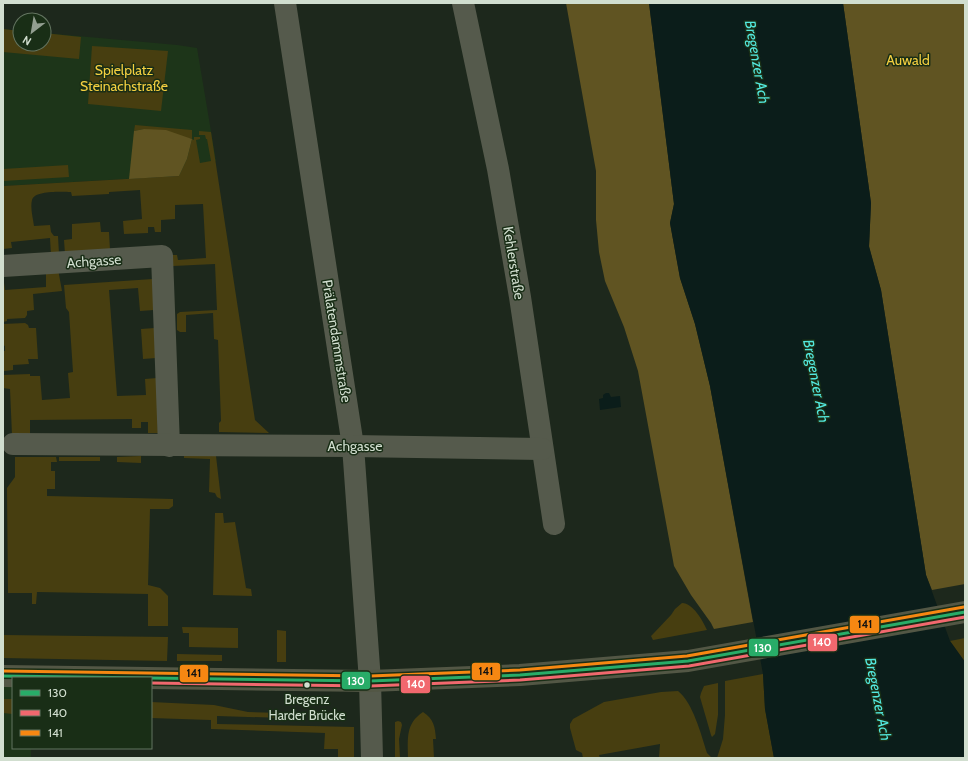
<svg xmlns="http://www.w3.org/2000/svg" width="968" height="761" font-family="Cabin,sans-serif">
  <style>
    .built { fill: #1d3519 }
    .green { fill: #473e10 }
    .forest { fill: #605422 }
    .water { fill: #0b1d1a }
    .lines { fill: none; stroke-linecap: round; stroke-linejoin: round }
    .minor { stroke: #555a4c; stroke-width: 22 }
    .major { stroke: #535745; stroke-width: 22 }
    .bus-1-casing { stroke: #192e16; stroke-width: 6 }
    .bus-2-casing { stroke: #192e16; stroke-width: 6 }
    .bus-3-casing { stroke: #192e16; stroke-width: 6 }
    .bus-1 { stroke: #28ac68; stroke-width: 3 }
    .bus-2 { stroke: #f1686e; stroke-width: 3 }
    .bus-3 { stroke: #f68712; stroke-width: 3 }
    .bus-dot { fill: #d1decf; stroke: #192e16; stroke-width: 1.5 }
    .labels { text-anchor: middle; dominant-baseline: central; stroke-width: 3; stroke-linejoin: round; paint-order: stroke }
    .bus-label { font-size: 13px; fill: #d1decf; stroke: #192e16 }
    .park-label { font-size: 14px; fill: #f4cf40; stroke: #192e16 }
    .street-label { font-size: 14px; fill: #d1decf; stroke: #192e16 }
    .water-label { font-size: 15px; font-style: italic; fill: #53e8de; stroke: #192e16 }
    .line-badge { stroke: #192e16; stroke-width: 1.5 }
    .badge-label { font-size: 11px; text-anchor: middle; font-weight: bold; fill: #fff }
    .pale-badge-label { font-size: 11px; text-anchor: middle; font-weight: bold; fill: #111 }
  </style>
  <rect width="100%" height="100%" fill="#1d281c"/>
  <g class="built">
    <polygon points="3,29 20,31 20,44 44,44 44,33 177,45 197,48 216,161 179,176 3,186"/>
    <polygon points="3,676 13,678 13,748 31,748 31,758 3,758"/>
  </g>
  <g class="green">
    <polygon points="3,29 20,31 20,44 44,44 44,33 81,37 79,59 3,52"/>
    <polygon points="92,46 168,51 161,111 88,104"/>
    <path d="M 135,125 L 192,130 L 192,139 L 194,140 L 194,137 L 200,137 L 200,139 L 196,140 L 200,163 L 211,161 L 207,139 L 206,139 L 205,135 L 199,135 L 199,131 L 211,132 L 255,420 L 269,433 L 219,432 L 219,423 L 221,421 L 218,340 L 214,339 L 213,313 L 186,315 L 186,332 L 180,332 L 177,330 L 177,314 L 180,312 L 217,310 L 215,264 L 173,266 L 172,255 L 177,255 L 178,260 L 206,258 L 203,204 L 175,205 L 175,219 L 161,220 L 161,232 L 155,232 L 154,227 L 148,227 L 148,233 L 124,234 L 123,221 L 142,219 L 140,190 L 109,192 L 109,194 L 72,196 L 71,192 C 62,192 35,190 32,200 C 30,208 33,218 34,226 L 50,225 L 51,232 L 54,236 L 58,236 L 59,254 L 51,255 L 50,238 L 11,242 L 12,248 L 3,249 L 3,186 L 179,176 L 187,159 L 192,139 L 144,129 L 134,131 Z"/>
    <polygon points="68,165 69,177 3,181 3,169"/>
    <polygon points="100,222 101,232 109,232 110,250 65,254 64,240 72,239 72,224"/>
    <polygon points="46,269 58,269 62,291 33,294 34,310 27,311 27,315 25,318 7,319 7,321 3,322 3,275 5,290 46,287"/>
    <polygon points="153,279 154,310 140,311 138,288 109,290 117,396 146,395 145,379 157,378 158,433 148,433 148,422 141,422 141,428 132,428 132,419 30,420 30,435 12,435 10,389 3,388 3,375 30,374 30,376 40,376 42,400 70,398 68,373 73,372 69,312 66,308 64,285"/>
    <polygon points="25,323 28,325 29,328 36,328 38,359 28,359 29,364 13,365 13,370 4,371 3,351 5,351 5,346 3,345 3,324"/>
    <polygon points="155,328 156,358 143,359 141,329"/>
    <polygon points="141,456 141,463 117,462 117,457"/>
    <polygon points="184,456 216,456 221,499 217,497 215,493 209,492 210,459 184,458"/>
    <polygon points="15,457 56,457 57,462 51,462 51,471 55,471 55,489 47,489 47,496 173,499 173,506 169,509 150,509 148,585 160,588 168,596 168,626 148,626 148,594 37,592 36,604 32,604 32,593 8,593 7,488 15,477"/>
    <rect x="59" y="457" width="41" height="4"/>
    <polygon points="215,513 223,513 224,523 235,522 246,588 251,589 252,596 213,595"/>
    <path d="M 682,603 C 693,603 703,621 707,630 L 653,640 L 651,636 L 654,633 L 671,615 L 675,609 Z"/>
    <polygon points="182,627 238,628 238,648 189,647 189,633 183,633"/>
    <polygon points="277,630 286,631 286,662 277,662"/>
    <polygon points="3,635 168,637 167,661 3,658"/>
    <polygon points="965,638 965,662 950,641"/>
    <polygon points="177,654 222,655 222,661 177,661"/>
    <polygon points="763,674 765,709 774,758 717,758 723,739 725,715 725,681"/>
    <polygon points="718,683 718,715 715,734 712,737 711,735 700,697 701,693 704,686"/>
    <path d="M 678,691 C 693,703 701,734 707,753 L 712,758 L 659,758 L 660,744 L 599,755 L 600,758 L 583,758 L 582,753 L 576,750 L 570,728 L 570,724 L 573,719 L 604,702 L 661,692 Z"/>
    <polygon points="3,699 13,699 13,714 3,713"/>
    <polygon points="151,702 214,705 248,712 283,713 283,718 217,716 217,724 354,727 354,758 338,758 338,749 324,749 325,733 211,729 211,720 151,718"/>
    <path d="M 423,712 C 434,719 435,727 436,739 L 433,739 L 434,758 L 408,758 C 408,739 405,724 423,712 Z"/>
    <polygon points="398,721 401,722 402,725 399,739 400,758 395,758 395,722"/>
  </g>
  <g class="forest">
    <polygon points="566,3 649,3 674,204 670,223 680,278 695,324 710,386 753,622 714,629 711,623 691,595 674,566 638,371 624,327 605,281 599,252 596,220 596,171"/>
    <polygon points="843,3 965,3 965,584 932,590 926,575 881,290 869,246 871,203"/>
    <polygon points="144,129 166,130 192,139 187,159 179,176 129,179 134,131"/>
  </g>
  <g class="water">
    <polygon points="649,3 843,3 871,203 869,247 881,290 926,575 950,641 965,662 965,758 774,758 765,709 763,674 710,386 695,324 680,278 670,223 674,204"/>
    <polygon points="606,393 609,393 611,397 620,396 621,407 600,410 599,399 603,398 603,395"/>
  </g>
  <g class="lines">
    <g class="minor">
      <polyline points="285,3 353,446 370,681 372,758"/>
      <polyline points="463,3 498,169 520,297 554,524"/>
      <polyline points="3,266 162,256 169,446"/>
      <polyline points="13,444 353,446 542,449"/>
    </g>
    <polyline class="major" points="3,676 370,681 520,675 688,661 965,612"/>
    <g class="bus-1-casing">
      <g id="bus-1">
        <polyline points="3,676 150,678"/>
        <polyline points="151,678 370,681 520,675 688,661 965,612"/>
      </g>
    </g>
    <g class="bus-2-casing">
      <polyline id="bus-2" points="151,683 370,686 520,680 689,666 965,617"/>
    </g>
    <g class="bus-3-casing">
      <polyline id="bus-3" points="3,671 370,676 520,670 687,656 964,607"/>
    </g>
    <use href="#bus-1" class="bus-1"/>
    <use href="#bus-2" class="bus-2"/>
    <use href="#bus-3" class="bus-3"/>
  </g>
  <circle class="bus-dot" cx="307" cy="685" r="3.5"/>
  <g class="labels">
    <g class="bus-label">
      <text x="307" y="699">Bregenz<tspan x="307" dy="16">Harder Brücke</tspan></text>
    </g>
    <g class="park-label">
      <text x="908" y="60">Auwald</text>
      <text x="124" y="70">Spielplatz<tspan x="124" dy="16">Steinachstraße</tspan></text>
    </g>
    <g class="street-label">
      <text transform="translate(94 261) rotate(-4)">Achgasse</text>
      <text transform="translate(514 263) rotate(81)">Kehlerstraße</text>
      <text transform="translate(337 341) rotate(81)">Prälatendammstraße</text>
      <text x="355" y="446">Achgasse</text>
    </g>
    <g class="water-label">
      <text transform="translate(757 62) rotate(80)">Bregenzer Ach</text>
      <text transform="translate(816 381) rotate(79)">Bregenzer Ach</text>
      <text transform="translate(878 699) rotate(79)">Bregenzer Ach</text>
    </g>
  </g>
  <g class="line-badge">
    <rect x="849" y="615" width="31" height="19" rx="4" fill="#f68712"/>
    <rect x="807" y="633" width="31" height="19" rx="4" fill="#f1686e"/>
    <rect x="748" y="638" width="31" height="19" rx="4" fill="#28ac68"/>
    <rect x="471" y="662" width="30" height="19" rx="4" fill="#f68712"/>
    <rect x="179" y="664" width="30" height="19" rx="4" fill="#f68712"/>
    <rect x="341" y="671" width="30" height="19" rx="4" fill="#28ac68"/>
    <rect x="400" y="675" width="31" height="19" rx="4" fill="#f1686e"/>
  </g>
  <g class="badge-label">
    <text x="822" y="646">140</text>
    <text x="763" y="652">130</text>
    <text x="356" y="685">130</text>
    <text x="416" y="688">140</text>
  </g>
  <g class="pale-badge-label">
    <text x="865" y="628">141</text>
    <text x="486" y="675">141</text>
    <text x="194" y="677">141</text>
  </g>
  <rect width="968" height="761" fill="none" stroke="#d1decf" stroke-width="8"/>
  <rect x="12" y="677" width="140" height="72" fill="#192e16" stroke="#637460"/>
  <rect x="20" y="690" width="20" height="6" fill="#28ac68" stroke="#637460"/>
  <text x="48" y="697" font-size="12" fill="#d1decf">130</text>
  <rect x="20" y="710" width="20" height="6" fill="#f1686e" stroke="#637460"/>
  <text x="48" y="717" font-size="12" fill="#d1decf">140</text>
  <rect x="20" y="730" width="20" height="6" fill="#f68712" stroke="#637460"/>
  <text x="48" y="737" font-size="12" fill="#d1decf">141</text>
  <g transform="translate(32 32) rotate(211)"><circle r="19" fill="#192e16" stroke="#637460"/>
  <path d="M0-3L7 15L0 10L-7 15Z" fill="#929e90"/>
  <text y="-6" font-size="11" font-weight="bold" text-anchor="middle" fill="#d1decf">N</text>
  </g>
</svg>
